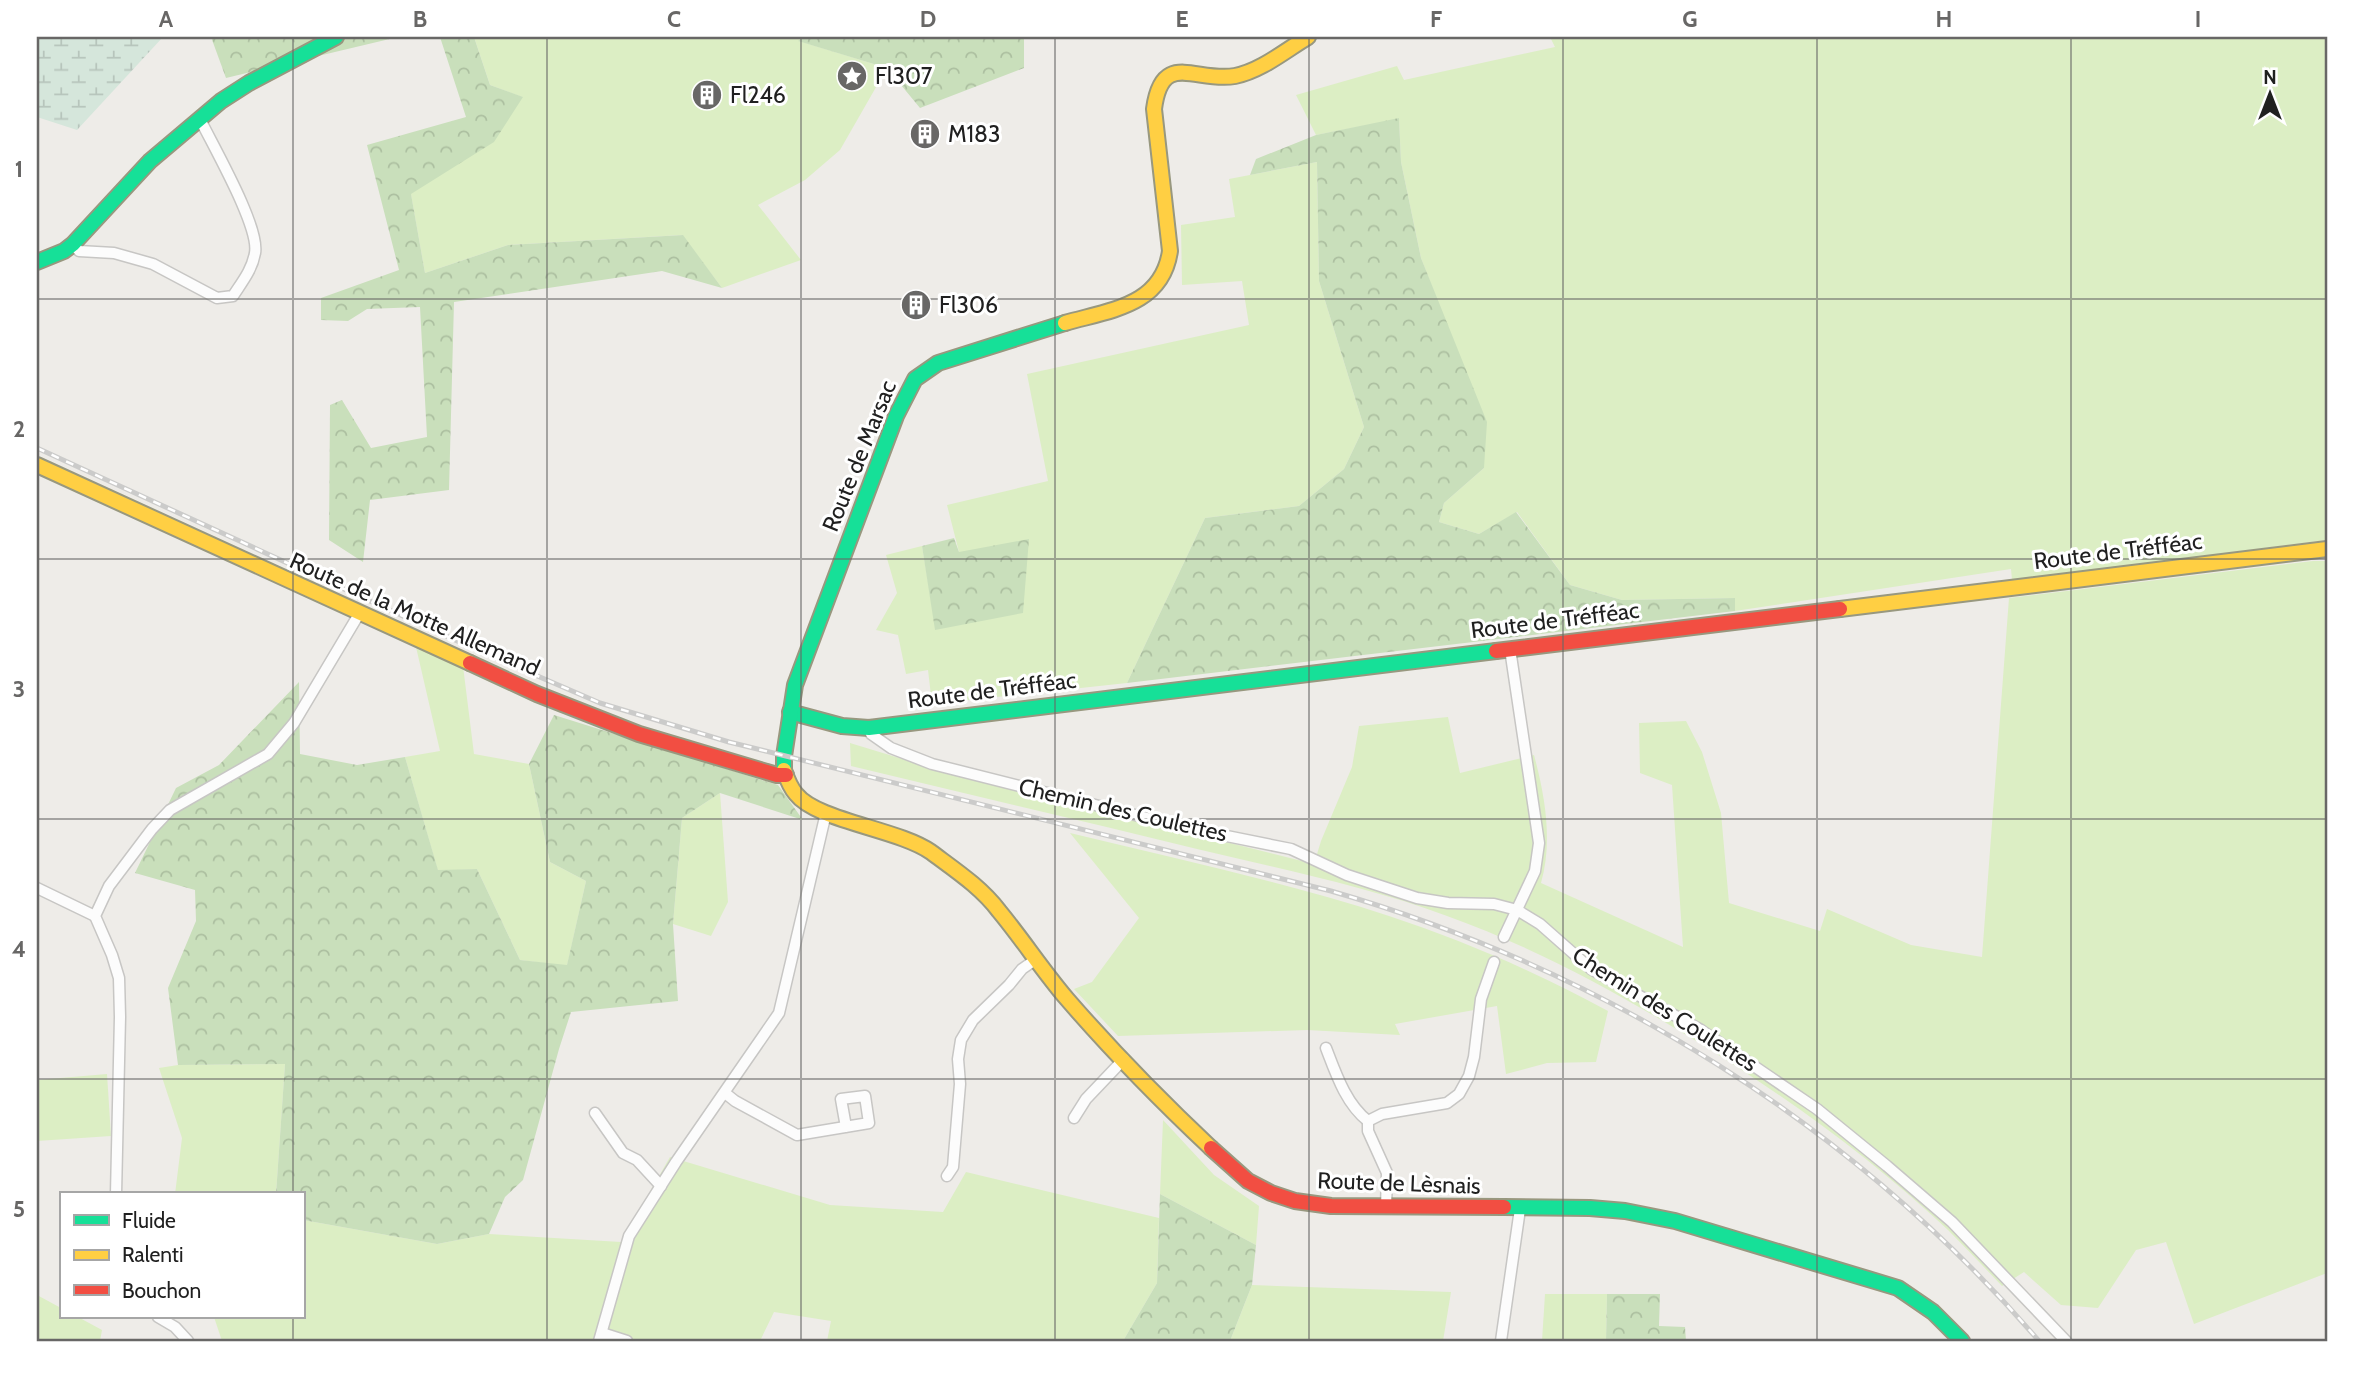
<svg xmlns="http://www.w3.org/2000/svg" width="2364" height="1378" font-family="Cabin,sans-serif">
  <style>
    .grass { fill: #dceec4 }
    .forest { fill: url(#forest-crowns) }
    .wetland { fill: url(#wetland-marsh) }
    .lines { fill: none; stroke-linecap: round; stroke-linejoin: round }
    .street-casing { stroke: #c7c6c4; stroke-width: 13 }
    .fast-casing { stroke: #98987f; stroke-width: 18 }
    .slow-casing { stroke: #98987f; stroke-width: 18 }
    .jam-casing { stroke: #98987f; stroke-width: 18 }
    .street { stroke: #fcfcfc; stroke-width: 10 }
    .fast { stroke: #16e098; stroke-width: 14 }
    .slow { stroke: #ffcf43; stroke-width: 14 }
    .jam { stroke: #f24e42; stroke-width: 14 }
    .rail-casing { stroke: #cbcbca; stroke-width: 5 }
    .rail { stroke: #fff; stroke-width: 2.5; stroke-dasharray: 8; stroke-linecap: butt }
    .grid { fill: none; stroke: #686766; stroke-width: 2; stroke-opacity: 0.55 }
    .labels { text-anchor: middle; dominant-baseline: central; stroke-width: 6; stroke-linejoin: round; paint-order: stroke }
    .poi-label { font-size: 23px; fill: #202020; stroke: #fff; text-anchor: start }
    .street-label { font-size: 23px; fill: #202020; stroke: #fff }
    .neatline { fill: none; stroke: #686766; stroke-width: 2.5 }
    .grid-label { font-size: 23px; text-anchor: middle; font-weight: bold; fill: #686766 }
  </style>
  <defs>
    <pattern id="forest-crowns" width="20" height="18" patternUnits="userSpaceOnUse" patternTransform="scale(1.75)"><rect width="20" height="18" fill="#c9dfbb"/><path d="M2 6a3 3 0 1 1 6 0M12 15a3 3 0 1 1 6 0" fill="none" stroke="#acbfa0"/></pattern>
    <pattern id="wetland-marsh" width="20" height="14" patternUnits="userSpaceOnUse" patternTransform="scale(1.75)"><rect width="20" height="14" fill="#d5e6db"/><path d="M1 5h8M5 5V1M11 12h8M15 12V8" fill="none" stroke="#b7c5bc"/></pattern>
  </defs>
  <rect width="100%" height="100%" fill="#eeece8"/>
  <g class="grass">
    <polygon points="474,37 804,37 799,41 887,68 840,150 805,180 758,205 801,260 722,288 682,235 508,245 425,273 410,189 522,97 490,85"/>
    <polygon points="1550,37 2327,37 2327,540 2012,580 2011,569 1735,611 1735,598 1622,600 1570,585 1517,512 1479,534 1439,522 1444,503 1484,468 1448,328 1421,258 1401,162 1399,119 1316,135 1296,95 1397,66 1404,80 1555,47"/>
    <polygon points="1317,162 1319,281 1364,427 1344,469 1299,506 1205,518 1127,683 932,704 928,670 906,674 898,635 876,630 897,593 886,555 922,546 936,629 959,552 947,505 1048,481 1027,374 1249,325 1242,281 1182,285 1181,225 1235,217 1229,179"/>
    <path d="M 2313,561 L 2327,561 L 2327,1273 L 2194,1324 L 2166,1242 L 2136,1250 L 2098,1308 L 2061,1305 L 2024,1272 L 2002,1286 C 1984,1267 1966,1248 1948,1230 C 1866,1153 1774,1088 1678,1030 C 1605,986 1528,945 1447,916 C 1366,886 1280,869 1197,849 C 1082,821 966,794 851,766 L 850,743 L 942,771 L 1314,864 L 1321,841 L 1352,767 L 1359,726 L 1448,717 L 1460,773 L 1534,755 C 1545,796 1553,841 1541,883 L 1683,947 L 1672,785 L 1640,773 L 1639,723 L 1686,721 L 1702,752 L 1721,813 L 1729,903 L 1820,931 L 1827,909 L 1911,945 L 1982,957 L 2009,598 Z"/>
    <polygon points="416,647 463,666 474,754 529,764 550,862 586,881 567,966 520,960 477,869 438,871 405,757 440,751"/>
    <polygon points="720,793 728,902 711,936 673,924 682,818"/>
    <path d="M 1070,833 C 1176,859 1285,882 1389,916 C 1465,941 1538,973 1608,1011 L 1596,1062 L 1547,1063 L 1506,1074 L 1497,1006 L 1395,1024 L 1400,1035 L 1307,1030 L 1118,1036 L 1074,989 L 1092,982 L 1139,918 Z"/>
    <polygon points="285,1064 276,1194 175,1194 182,1138 159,1068 178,1065"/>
    <polygon points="107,1074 111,1136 37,1141 37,1080"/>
    <polygon points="1163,1120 1214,1175 1259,1206 1256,1245 1160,1194"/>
    <polygon points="670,1157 830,1205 943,1212 966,1172 1159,1218 1157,1283 1123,1341 827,1341 831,1321 774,1312 760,1341 222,1341 214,1317 303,1317 303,1220 437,1244 489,1234 621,1242"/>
    <polygon points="1252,1285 1451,1292 1443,1341 1230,1341"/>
    <polygon points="1545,1294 1607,1294 1606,1341 1542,1341"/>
    <polygon points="37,1295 61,1308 61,1317 78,1317 102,1330 100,1341 37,1341"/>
  </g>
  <g class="forest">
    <polygon points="211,37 398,37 226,78"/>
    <polygon points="440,37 474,37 490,85 523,97 494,142 411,194 425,273 508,245 683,235 722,288 662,271 454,302 449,490 370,500 363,562 329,540 330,405 342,400 371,448 427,437 420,307 367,309 348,321 321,320 321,298 399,270 367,145 466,117"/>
    <polygon points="804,37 1024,37 1024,68 920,108 887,68 798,41"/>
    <polygon points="1399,118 1401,162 1421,258 1487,422 1484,468 1444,503 1439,522 1479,534 1516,512 1570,585 1622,600 1735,598 1735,611 1127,683 1205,518 1299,506 1344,469 1364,427 1319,281 1317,162 1250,175 1256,159 1316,135"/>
    <polygon points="954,538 959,552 1029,539 1023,613 935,630 922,546"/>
    <polygon points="299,682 300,754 357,765 405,757 438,870 477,869 520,960 567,965 586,881 550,862 529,764 554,715 778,785 803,820 720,793 682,818 673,924 678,1001 571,1012 559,1049 523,1180 505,1197 489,1234 437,1244 303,1220 303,1194 276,1194 285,1064 178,1065 168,988 196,921 195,890 135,873 176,788 219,765"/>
    <polygon points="1160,1194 1256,1245 1252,1285 1230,1341 1123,1341 1157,1283"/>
    <polygon points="1607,1294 1660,1294 1659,1326 1685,1327 1686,1341 1606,1341"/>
  </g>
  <polygon class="wetland" points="37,37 163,37 77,130 37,117"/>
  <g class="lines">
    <g class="street-casing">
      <g id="street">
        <path d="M 73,244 L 79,251 L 114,253 L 153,264 L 217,298 L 233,296 C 242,282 252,270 255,253 C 260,227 213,146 200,119"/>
        <polyline points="869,728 871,734 891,748 932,764 1187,828 1291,849 1347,875 1417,898 1448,903 1494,904 1517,910 1540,924 1591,969 1701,1030 1817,1109 1887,1166 1952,1222 2066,1341"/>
        <polyline points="37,888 95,916"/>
        <polyline points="1504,937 1535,871 1539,843 1510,649"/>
        <path d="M 1326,1048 C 1336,1074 1346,1104 1368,1121"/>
        <polyline points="725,1093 735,1101 797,1135 869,1123 865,1096 841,1099 846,1127"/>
        <polyline points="595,1113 623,1153 637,1160 661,1186"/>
        <polyline points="1074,1118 1086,1099 1124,1059"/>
        <polyline points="947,1176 953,1167 960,1084 958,1059 961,1040 973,1020 1009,985 1022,969 1035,960"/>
        <polyline points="116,1194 120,1017 119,978 112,955 95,916 109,886 152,829 170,810 268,754 294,723 359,614"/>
        <polyline points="1386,1208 1387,1173 1368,1131 1368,1121 1382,1114 1447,1103 1459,1094 1469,1076 1474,1057 1481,999 1494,962"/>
        <polyline points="158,1317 175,1327 188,1341"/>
        <polyline points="602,1333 627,1341"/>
        <polyline points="599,1341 629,1236 676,1162 779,1013 826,813"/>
        <polyline points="1501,1341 1520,1209"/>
      </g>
    </g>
    <g class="fast-casing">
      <g id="fast">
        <polyline points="37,262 64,251 73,244 150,161 221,101 249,83 336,37"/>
        <polyline points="790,712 842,726 869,728 1496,651"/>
        <polyline points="784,770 784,756 795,685 896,416 915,379 938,363 1065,323"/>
        <polyline points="1504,1207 1590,1208 1625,1211 1675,1221 1898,1288 1933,1312 1962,1341"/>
      </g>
    </g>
    <g class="slow-casing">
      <g id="slow">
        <path d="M 1065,323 C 1110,310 1162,306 1170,251 L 1154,109 C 1162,49 1196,83 1235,76 C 1261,71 1286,50 1308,37"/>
        <polyline points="37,465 470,663"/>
        <polyline points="1840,609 2327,549"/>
        <path d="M 784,770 C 787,779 790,787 796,794 C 817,821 898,829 931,852 C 955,870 981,887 999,911 C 1023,940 1043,971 1067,999 C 1112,1051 1161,1101 1211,1148"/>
      </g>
    </g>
    <g class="jam-casing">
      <g id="jam">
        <polyline points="1496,651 1840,609"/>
        <polyline points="470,663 537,694 639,734 777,775 786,775"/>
        <polyline points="1211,1148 1248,1181 1271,1193 1295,1201 1331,1206 1504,1207"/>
      </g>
    </g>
    <use href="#street" class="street"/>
    <use href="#fast" class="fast"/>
    <use href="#slow" class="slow"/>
    <use href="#jam" class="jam"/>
    <g class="rail-casing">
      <path id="rail" d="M 37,448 L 466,645 L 600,703 L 729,742 L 1331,891 C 1604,970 1853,1125 2039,1341"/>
    </g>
    <use href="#rail" class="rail"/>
  </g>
  <path class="grid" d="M 293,37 L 293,1194M 547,37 L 547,1341M 801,37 L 801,1341M 1055,37 L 1055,1341M 1309,37 L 1309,1341M 1563,37 L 1563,1341M 1817,37 L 1817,1341M 2071,37 L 2071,1341M 37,299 L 2327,299M 37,559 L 2327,559M 37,819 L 2327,819M 37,1079 L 2327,1079M 293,1317 L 293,1341"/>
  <defs>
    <g id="sight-disc" transform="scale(1.575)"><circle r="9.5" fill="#686766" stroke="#fff"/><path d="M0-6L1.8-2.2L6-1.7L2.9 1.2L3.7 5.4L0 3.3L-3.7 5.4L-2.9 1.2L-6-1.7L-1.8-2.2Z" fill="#fff"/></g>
    <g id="building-disc" transform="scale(1.575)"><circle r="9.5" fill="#686766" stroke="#fff"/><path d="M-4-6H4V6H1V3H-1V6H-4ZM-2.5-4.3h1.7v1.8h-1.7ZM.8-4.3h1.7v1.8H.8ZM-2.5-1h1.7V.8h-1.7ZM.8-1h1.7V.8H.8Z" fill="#fff"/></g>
  </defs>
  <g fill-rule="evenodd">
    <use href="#sight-disc" x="852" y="76"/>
    <use href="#building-disc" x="707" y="95"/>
    <use href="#building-disc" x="925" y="134"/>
    <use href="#building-disc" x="916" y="305"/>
  </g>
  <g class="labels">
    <g class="poi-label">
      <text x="875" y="76">Fl307</text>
      <text x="730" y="95">Fl246</text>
      <text x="948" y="134">M183</text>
      <text x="939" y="305">Fl306</text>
    </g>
    <g class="street-label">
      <text transform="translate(859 456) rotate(-68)">Route de Marsac</text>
      <text transform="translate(2118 551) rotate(-7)">Route de Tréfféac</text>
      <text transform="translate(415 614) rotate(24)">Route de la Motte Allemand</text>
      <text transform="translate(1555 620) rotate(-7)">Route de Tréfféac</text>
      <text transform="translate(992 690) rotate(-7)">Route de Tréfféac</text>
      <text transform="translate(1123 810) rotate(13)">Chemin des Coulettes</text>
      <text transform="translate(1665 1009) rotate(32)">Chemin des Coulettes</text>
      <text transform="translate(1399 1183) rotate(2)">Route de Lèsnais</text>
    </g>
  </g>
  <rect width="2364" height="1378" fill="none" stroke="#ffffff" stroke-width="77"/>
  <rect x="60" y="1192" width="245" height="126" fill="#ffffff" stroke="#a6a6a6" stroke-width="2"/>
  <rect x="74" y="1215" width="35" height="10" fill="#16e098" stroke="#a6a6a6" stroke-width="2"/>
  <text x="122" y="1228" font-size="21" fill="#202020">Fluide</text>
  <rect x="74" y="1250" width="35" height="10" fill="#ffcf43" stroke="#a6a6a6" stroke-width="2"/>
  <text x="122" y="1262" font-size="21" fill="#202020">Ralenti</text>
  <rect x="74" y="1285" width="35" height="10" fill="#f24e42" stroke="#a6a6a6" stroke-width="2"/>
  <text x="122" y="1298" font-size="21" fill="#202020">Bouchon</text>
  <g transform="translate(2270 94)" stroke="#ffffff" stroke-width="5" paint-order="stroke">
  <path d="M0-5L12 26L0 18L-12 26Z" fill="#202020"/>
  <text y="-10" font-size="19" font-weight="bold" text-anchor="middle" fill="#202020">N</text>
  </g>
  <rect x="38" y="38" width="2288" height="1302" class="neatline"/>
  <g class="grid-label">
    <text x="166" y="27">A</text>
    <text x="420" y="27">B</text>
    <text x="674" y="27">C</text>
    <text x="928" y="27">D</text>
    <text x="1182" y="27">E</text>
    <text x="1436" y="27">F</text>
    <text x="1690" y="27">G</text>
    <text x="1944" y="27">H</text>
    <text x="2198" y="27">I</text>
    <text x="19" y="177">1</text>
    <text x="19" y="437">2</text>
    <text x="19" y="697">3</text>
    <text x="19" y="957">4</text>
    <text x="19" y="1217">5</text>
  </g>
</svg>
